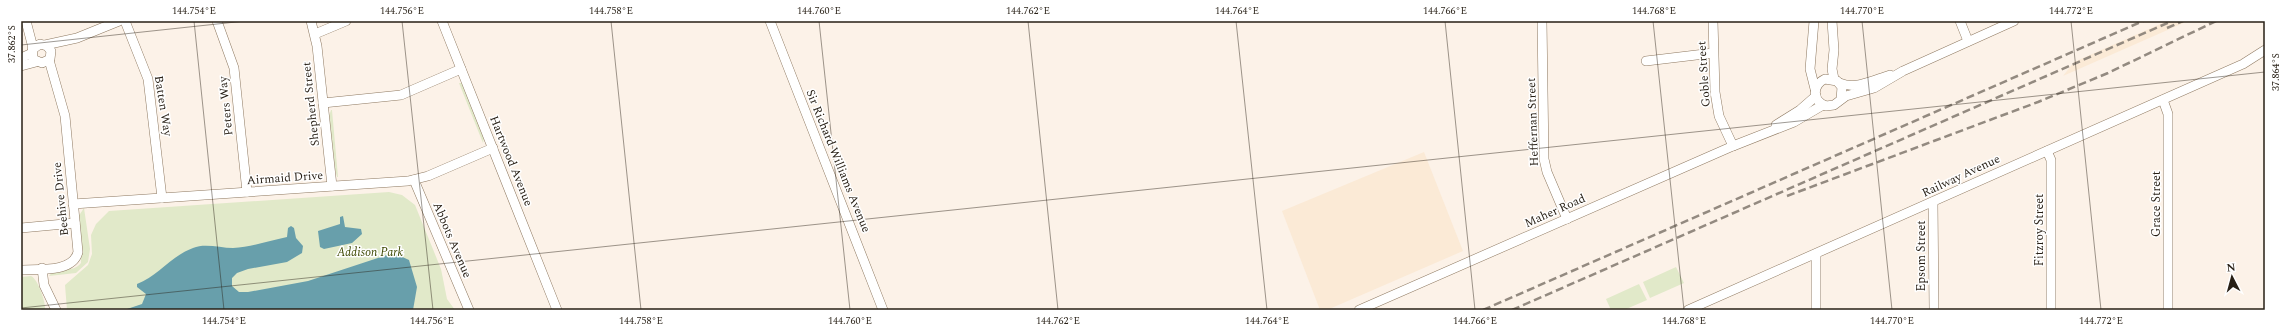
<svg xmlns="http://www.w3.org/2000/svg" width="2286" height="331" font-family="Spectral,serif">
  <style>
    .built { fill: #fbead6 }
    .green { fill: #e1e9c9 }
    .water { fill: #689fab }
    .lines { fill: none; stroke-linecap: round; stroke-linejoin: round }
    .minor-casing { stroke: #8e7961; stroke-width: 10 }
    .minor { stroke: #fff; stroke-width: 9 }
    .rail { stroke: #938a80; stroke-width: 2.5; stroke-dasharray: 8 4; stroke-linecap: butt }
    .ticks { fill: none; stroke: #271f15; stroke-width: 1; stroke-opacity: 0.45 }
    .labels { text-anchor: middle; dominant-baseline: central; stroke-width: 3; stroke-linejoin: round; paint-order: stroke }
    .street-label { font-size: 12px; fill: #271f15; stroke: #fff }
    .park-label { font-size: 12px; font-style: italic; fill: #3d4800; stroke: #fff }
    .neatline { fill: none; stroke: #271f15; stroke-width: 1.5 }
    .ticks-label { font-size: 10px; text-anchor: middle; fill: #271f15 }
  </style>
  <rect width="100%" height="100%" fill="#fcf2e8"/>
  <g class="built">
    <polygon points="2167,21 2188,21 2063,76 2074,62"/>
    <polygon points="1424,152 1463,251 1327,310 1320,310 1282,211"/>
  </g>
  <g class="green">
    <polygon points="459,83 462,83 463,86 484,138 483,143"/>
    <polygon points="331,110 332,110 338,177 337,177 335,169 329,116"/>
    <polygon points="389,192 402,195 415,205 441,269 447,299 455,310 67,310 65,285 88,265 92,254 91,235 96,224 109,211"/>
    <path d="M 84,208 L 90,249 L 88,262 L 76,273 L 49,276 C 57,265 73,274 81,263 L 78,217 Z"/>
    <polygon points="1676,267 1684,283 1650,298 1643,282"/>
    <path d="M 31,276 C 38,279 46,303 45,310 L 21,310 L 21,277 Z"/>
    <polygon points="1639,284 1647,300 1624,310 1611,310 1606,299"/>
  </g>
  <g class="water">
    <polygon points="343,216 345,227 361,229 362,234 352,243 324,249 320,247 318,231 340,224 340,217"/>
    <path d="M 291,226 L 294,228 L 296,238 L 303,246 L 302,253 L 287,262 L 248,269 L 237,273 L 232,278 L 232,286 L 239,292 L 248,292 L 308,281 L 390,254 L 398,255 L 409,260 L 417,287 L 413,310 L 124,310 L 142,304 L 146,294 L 137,287 L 137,284 C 158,276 171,256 193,248 C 205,243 220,248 233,248 C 251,247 268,241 287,237 L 288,228 Z"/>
  </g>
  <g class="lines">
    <g class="minor-casing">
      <g id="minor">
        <polyline points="26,21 32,44 33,59 42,63 50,59 51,51 47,46 40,44 33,49"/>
        <polyline points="125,21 148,79 162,198"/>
        <polyline points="217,21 234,68 247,192"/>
        <polyline points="311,21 317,46 332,186"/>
        <polyline points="442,21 557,310"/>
        <polyline points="770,21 883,310"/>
        <polyline points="1542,21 1544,159 1547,172 1567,219"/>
        <polyline points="1713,21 1715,92 1719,116 1733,146"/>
        <polyline points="1814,21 1810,69 1815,89"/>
        <polyline points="1832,21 1834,50 1832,69 1834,79"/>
        <polyline points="1960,21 1968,41"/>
        <polyline points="315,34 346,21"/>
        <polyline points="45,45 77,38 119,21"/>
        <polyline points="21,58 32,53"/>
        <polyline points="1646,61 1713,53"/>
        <polyline points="21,66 36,62"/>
        <path d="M 1840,83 C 1856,90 1874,80 1890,75"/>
        <path d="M 1841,99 L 1842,87 L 1837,81 L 1825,79 C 1812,85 1812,101 1826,106 L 1834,105 L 1846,96 L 1874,88 L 1903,71 L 2014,21"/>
        <polyline points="2163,100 2168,114 2168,310"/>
        <polyline points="323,103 401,95 461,69"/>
        <polyline points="1776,125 1800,110 1816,96"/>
        <polyline points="2047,151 2051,160 2051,310"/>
        <polyline points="414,180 469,310"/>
        <polyline points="1933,202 1934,310"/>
        <polyline points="73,204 408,181 428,176 493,148"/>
        <polyline points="21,228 75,223"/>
        <polyline points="1816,254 1816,310"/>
        <polyline points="42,268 44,285 56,310"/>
        <path d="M 21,270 C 38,269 73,273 78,252 L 65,116 L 49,60"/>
        <polyline points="1359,310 1733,146 1794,122 1823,105"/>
        <polyline points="1688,310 2243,64 2265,50"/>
      </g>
    </g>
    <use href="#minor" class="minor"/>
    <g class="rail">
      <polyline points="2167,28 2183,21"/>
      <polyline points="1787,196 2038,102 2108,73 2216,21"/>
      <polyline points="1483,310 2143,21"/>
      <polyline points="1512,310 2172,21"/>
    </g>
  </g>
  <path class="ticks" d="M 194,21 L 224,310M 402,21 L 433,310M 611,21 L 641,310M 819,21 L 850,310M 1028,21 L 1058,310M 1236,21 L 1267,310M 1445,21 L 1475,310M 1653,21 L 1684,310M 1862,21 L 1892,310M 2071,21 L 2101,310M 21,45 L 245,21M 21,308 L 2265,72"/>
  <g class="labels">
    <g class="street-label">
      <text transform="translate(1704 74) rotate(-94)">Goble Street</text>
      <text transform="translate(311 104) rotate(-96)">Shepherd Street</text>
      <text transform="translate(163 106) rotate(81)">Batten Way</text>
      <text transform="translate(226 106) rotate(-96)">Peters Way</text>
      <text transform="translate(1533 122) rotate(-92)">Heffernan Street</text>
      <text transform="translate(511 161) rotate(68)">Hartwood Avenue</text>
      <text transform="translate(838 161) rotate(68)">Sir Richard Williams Avenue</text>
      <text transform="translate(1961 176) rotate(-25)">Railway Avenue</text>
      <text transform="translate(285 178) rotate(-4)">Airmaid Drive</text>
      <text transform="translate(61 199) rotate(-96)">Beehive Drive</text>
      <text transform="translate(2156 204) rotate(-90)">Grace Street</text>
      <text transform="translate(1555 211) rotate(-24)">Maher Road</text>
      <text transform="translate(2039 230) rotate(-90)">Fitzroy Street</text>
      <text transform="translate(452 240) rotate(67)">Abbots Avenue</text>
      <text transform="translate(1921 256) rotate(-90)">Epsom Street</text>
    </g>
    <g class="park-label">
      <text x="370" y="252">Addison Park</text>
    </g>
  </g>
  <rect width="2286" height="331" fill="none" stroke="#ffffff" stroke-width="44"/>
  <g transform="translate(2232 277) rotate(354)" stroke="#ffffff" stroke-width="3" paint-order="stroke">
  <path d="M0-3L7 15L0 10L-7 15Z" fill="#271f15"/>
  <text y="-6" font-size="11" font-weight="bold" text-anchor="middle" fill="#271f15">N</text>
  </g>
  <rect x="22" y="22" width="2242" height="287" class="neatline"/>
  <g class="ticks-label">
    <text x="194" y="14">144.754°E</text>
    <text x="402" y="14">144.756°E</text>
    <text x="611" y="14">144.758°E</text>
    <text x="819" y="14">144.760°E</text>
    <text x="1028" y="14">144.762°E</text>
    <text x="1237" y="14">144.764°E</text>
    <text x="1445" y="14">144.766°E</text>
    <text x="1654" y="14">144.768°E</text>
    <text x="1862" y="14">144.770°E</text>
    <text x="2071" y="14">144.772°E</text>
    <text transform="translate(11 44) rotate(-90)" y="4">37.862°S</text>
    <text transform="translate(2275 72) rotate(-90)" y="4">37.864°S</text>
    <text x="224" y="324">144.754°E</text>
    <text x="432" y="324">144.756°E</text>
    <text x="641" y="324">144.758°E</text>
    <text x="850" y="324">144.760°E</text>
    <text x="1058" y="324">144.762°E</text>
    <text x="1267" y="324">144.764°E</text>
    <text x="1475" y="324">144.766°E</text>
    <text x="1684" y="324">144.768°E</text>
    <text x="1892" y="324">144.770°E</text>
    <text x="2101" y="324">144.772°E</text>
  </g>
</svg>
